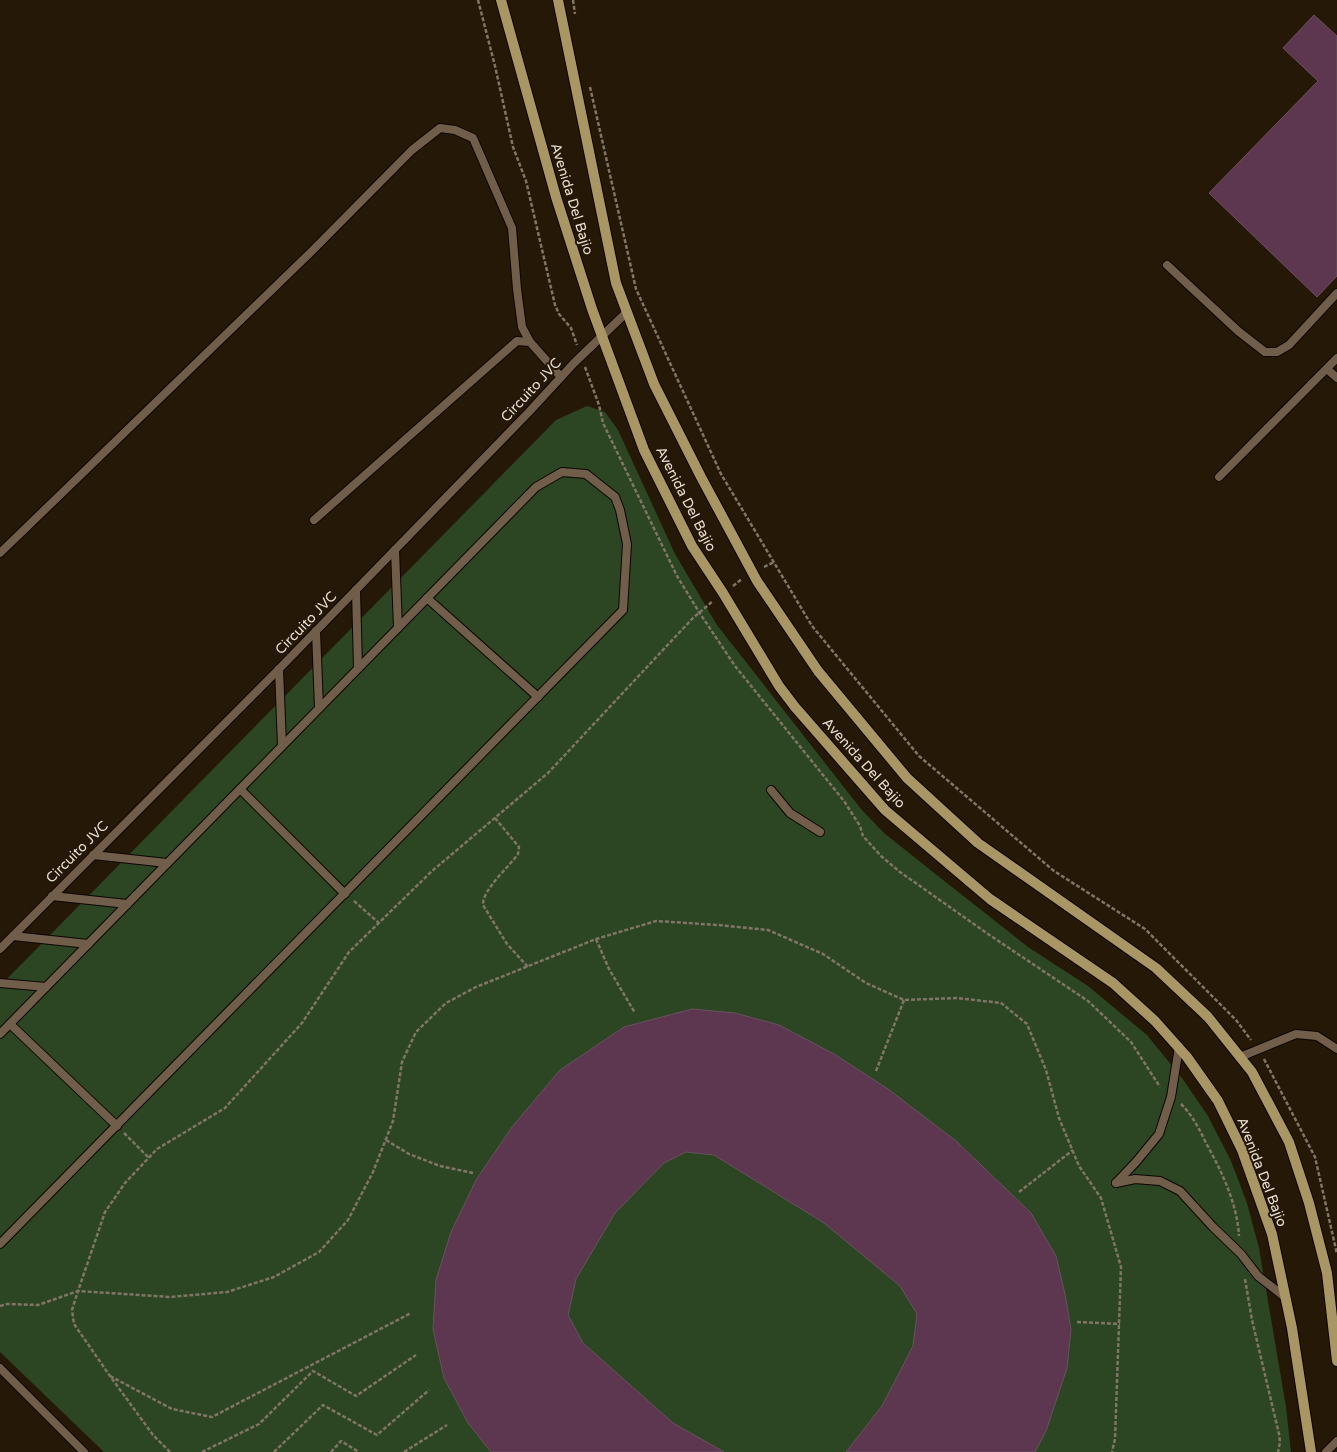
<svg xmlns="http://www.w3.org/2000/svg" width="1337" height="1452" font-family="'Varela Round',sans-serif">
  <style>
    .pitch { fill: #2c4523 }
    .building { fill: #5d364f; stroke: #695260 }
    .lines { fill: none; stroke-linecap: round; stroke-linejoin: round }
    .lane-casing { stroke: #0e0400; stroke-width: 10 }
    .primary-casing { stroke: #0e0400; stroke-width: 12 }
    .path { stroke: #817566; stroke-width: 2.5; stroke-dasharray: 4 2; stroke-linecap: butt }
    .lane { stroke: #705e4b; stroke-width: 8 }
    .primary { stroke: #a99665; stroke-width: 10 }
    .labels { text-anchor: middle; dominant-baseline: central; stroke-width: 4; stroke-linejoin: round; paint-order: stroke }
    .street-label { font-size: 14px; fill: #e9dfd4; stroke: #261806 }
  </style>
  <rect width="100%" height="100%" fill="#261806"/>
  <polygon class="pitch" points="587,406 605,412 618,430 675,554 717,625 861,809 884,833 938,876 1028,947 1088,986 1147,1035 1182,1078 1208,1116 1231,1161 1247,1203 1259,1248 1286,1407 1291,1452 104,1452 0,1352 0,986 556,420"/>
  <g class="building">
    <polygon points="1314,15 1337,36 1337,276 1317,297 1209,193 1318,81 1283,48"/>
    <polygon points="692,1009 735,1013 779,1025 834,1054 888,1089 956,1141 1031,1213 1056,1256 1065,1294 1071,1330 1067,1368 1046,1431 1035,1452 846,1452 882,1406 913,1346 917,1314 900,1286 824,1223 714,1155 686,1152 664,1163 615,1213 576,1279 568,1315 583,1343 673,1423 724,1452 491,1452 468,1423 444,1378 433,1329 436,1280 451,1232 476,1180 512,1127 560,1070 624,1027"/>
  </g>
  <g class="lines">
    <g class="lane-casing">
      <g id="lane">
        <polyline points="1167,265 1238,331 1265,352 1277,352 1289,345 1337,293"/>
        <polyline points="1327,369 1337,378"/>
        <polyline points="1219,477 1337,358"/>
        <polyline points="314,520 517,341 530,342 561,377"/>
        <polyline points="395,550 398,628"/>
        <polyline points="0,553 310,253 412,150 440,128 455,130 473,138 512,228 517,289 522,327 530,342"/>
        <polyline points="356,590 358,668"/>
        <polyline points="427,598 538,697"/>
        <polyline points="316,631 319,708"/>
        <polyline points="279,669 282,746"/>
        <polyline points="240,789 345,894"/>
        <polyline points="771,790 790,813 820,832"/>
        <polyline points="93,855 167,863"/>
        <polyline points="52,896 127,904"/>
        <polyline points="13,936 88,944"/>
        <polyline points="0,949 279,669 528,413 574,363 627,312"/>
        <polyline points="0,983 46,987"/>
        <polyline points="10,1024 117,1126"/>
        <polyline points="0,1034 536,487 562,472 586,474 615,497 620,510 627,544 623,610 0,1244"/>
        <polyline points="1240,1057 1296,1034 1317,1036 1337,1049"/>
        <polyline points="1116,1183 1135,1179 1160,1181 1180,1191 1213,1227 1241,1254 1258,1276 1286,1298"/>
        <polyline points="1116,1183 1136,1162 1159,1134 1171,1097 1179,1047"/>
        <polyline points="0,1368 84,1452"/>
        <polyline points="1326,1452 1337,1441"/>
      </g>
    </g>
    <g class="primary-casing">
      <g id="primary">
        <polyline points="501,0 556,197 592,309 644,450 692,546 723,593 779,686 795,707 885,810 990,899 1113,983 1155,1021 1187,1057 1218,1101 1242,1150 1272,1234 1292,1328 1311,1452"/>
        <polyline points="558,0 616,283 654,384 701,477 757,581 818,671 907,778 978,843 1156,968 1208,1017 1252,1072 1289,1142 1309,1203 1327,1273 1337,1361"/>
      </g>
    </g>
    <g class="path">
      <polyline points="478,0 495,66 513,147 526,181 555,305 559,314 571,328 577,345"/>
      <polyline points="573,0 575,14"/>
      <polyline points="590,87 636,289 721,474 812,626 919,756 1054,871 1145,929 1236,1020 1251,1040"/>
      <polyline points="585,367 599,405 603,423 677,576 699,612 735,666 844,801 860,826 863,836 881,856 900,872 988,934 1088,1001 1131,1042 1160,1087"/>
      <polyline points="764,567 774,562"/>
      <polyline points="733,586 742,579"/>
      <path d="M 495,818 L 519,847 L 518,854 C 509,867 482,890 483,905 L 507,944 L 528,967"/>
      <polyline points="354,901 379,923"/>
      <polyline points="596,939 609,969 635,1013"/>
      <polyline points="1264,1059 1315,1157 1337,1254"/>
      <polyline points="876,1071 904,1000"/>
      <path d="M 1181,1104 C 1192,1115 1199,1128 1206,1143 C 1222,1172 1237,1203 1239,1236"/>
      <polyline points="124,1133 149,1158"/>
      <polyline points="386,1140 409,1154 440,1166 473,1173"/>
      <polyline points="1019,1192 1073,1150"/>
      <polyline points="1245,1279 1252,1320 1279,1434 1280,1442 1278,1452"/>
      <polyline points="0,1306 7,1304 38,1305 78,1291 105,1212 125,1183 157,1149 225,1108 302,1023 349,952 432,871 548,773 676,636 693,618 713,601"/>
      <polyline points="1077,1322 1120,1324"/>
      <polyline points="110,1376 172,1409 212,1417 411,1313"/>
      <polyline points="170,1452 153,1435 110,1376 74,1324 72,1310 78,1291 170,1297 227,1292 274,1277 319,1252 348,1220 373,1172 393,1121 402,1062 416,1032 446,1003 476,987 596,939 656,921 718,925 768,930 823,954 866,983 904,1000 957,998 1001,1003 1027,1024 1046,1070 1059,1118 1079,1166 1101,1198 1121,1267 1115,1439 1112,1452"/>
      <polyline points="202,1452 259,1424 313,1371 356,1396 416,1355"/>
      <polyline points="274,1452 323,1405 377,1435 429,1390"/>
      <polyline points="331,1452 341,1441 359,1452"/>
      <polyline points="404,1452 447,1425"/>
    </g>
    <use href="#lane" class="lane"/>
    <use href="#primary" class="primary"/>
  </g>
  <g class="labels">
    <g class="street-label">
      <text transform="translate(572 199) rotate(73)">Avenida Del Bajio</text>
      <text transform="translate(531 390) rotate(-47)">Circuito JVC</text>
      <text transform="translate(686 499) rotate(63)">Avenida Del Bajio</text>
      <text transform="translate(306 623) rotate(-46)">Circuito JVC</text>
      <text transform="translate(864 763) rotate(48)">Avenida Del Bajio</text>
      <text transform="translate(77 852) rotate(-45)">Circuito JVC</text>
      <text transform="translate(1262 1172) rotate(69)">Avenida Del Bajio</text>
    </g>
  </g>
</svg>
